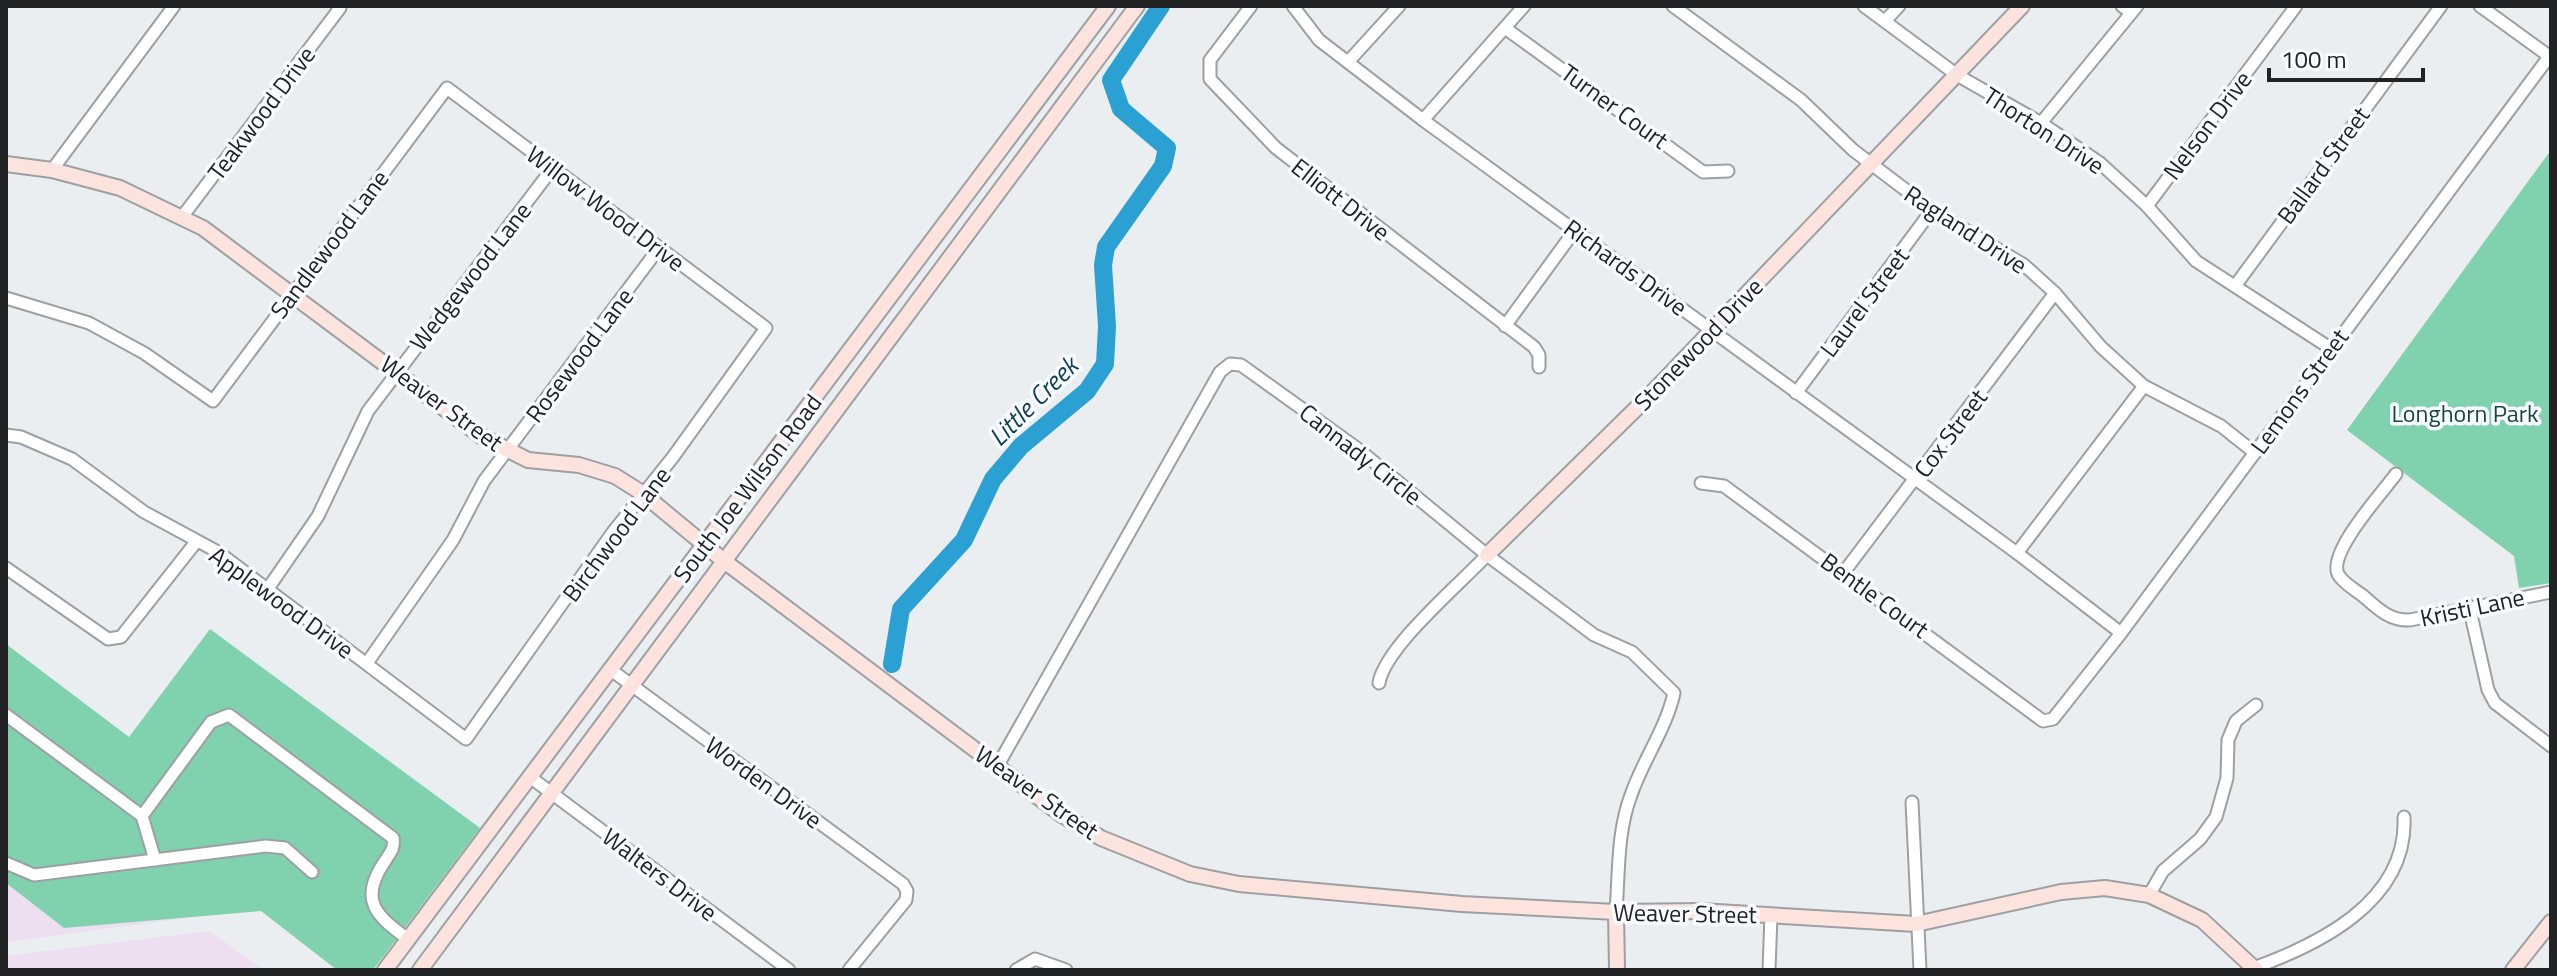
<svg xmlns="http://www.w3.org/2000/svg" width="2557" height="976" font-family="'Titillium Web',sans-serif">
  <style>
    .commercial { fill: #eddef0 }
    .green { fill: #80d1ad }
    .lines { fill: none; stroke-linecap: round; stroke-linejoin: round }
    .river { stroke: #2ba0d2; stroke-width: 18 }
    .street-casing { stroke: #9da0a3; stroke-width: 15 }
    .secondary-casing { stroke: #9da0a3; stroke-width: 18 }
    .street { stroke: #fff; stroke-width: 11 }
    .secondary { stroke: #fce3de; stroke-width: 14 }
    .labels { text-anchor: middle; dominant-baseline: central; stroke-width: 7; stroke-linejoin: round; paint-order: stroke }
    .street-label { font-size: 24px; fill: #212223; stroke: #f8fbff }
    .park-label { font-size: 24px; fill: #1a4937; stroke: #f8fbff }
    .water-label { font-size: 26px; font-style: italic; fill: #103f54; stroke: #f8fbff }
  </style>
  <rect width="100%" height="100%" fill="#ebeef1"/>
  <g class="commercial">
    <polygon points="6,883 64,928 202,916 6,942"/>
    <polygon points="209,931 265,970 6,970 6,956"/>
  </g>
  <g class="green">
    <polygon points="2551,150 2551,583 2519,588 2514,556 2347,430"/>
    <polygon points="210,629 480,828 373,970 337,970 261,911 64,928 6,883 6,644 129,737"/>
  </g>
  <g class="lines">
    <polyline class="river" points="892,664 901,609 964,540 993,479 1021,446 1087,391 1105,364 1107,326 1103,265 1106,247 1163,166 1167,148 1121,109 1111,80 1161,6"/>
    <g class="street-casing">
      <g id="street">
        <polyline points="1251,6 1210,60 1210,79 1276,148 1534,347 1539,355 1539,367"/>
        <polyline points="1293,6 1319,40 1423,120 2017,553 2121,633"/>
        <polyline points="1673,6 1801,100 1853,150 1932,210 2024,265 2055,293 2101,347 2144,386 2221,426 2255,453"/>
        <polyline points="1864,6 1957,75 2041,123 2100,163 2147,206 2196,261 2330,348"/>
        <polyline points="2122,6 2131,13"/>
        <polyline points="2480,6 2549,56"/>
        <polyline points="1885,21 1899,6"/>
        <polyline points="1505,28 1703,172 1728,171"/>
        <polyline points="1348,62 1399,6"/>
        <polyline points="1423,120 1524,6"/>
        <polyline points="2041,123 2137,6"/>
        <polyline points="52,170 174,6"/>
        <polyline points="2147,206 2296,6"/>
        <polyline points="182,217 340,8 337,6"/>
        <polyline points="2235,286 2441,6"/>
        <polyline points="6,298 89,323 144,353 213,401 447,88 766,328 673,457 613,532 466,739 218,552 144,512 72,459 21,437 6,435"/>
        <polyline points="1505,326 1575,230"/>
        <polyline points="1796,393 1932,210"/>
        <path d="M 2396,474 C 2382,493 2328,552 2338,574 C 2342,582 2355,590 2362,595 C 2377,608 2389,621 2410,620 L 2551,592"/>
        <polyline points="1701,483 1724,486 2043,721 2053,719 2121,633 2551,54"/>
        <polyline points="2017,553 2144,386"/>
        <polyline points="6,568 108,639 121,637 196,542"/>
        <polyline points="1844,572 2055,293"/>
        <polyline points="267,590 318,516 368,411 552,169"/>
        <polyline points="2469,606 2488,690 2495,703 2551,746"/>
        <polyline points="367,663 453,540 484,481 659,248"/>
        <polyline points="611,670 903,884 907,891 906,900 849,970"/>
        <path d="M 1379,683 C 1385,647 1460,584 1487,555"/>
        <path d="M 6,715 L 142,816 L 211,722 L 229,715 L 393,838 C 395,848 390,853 385,861 C 358,900 376,916 408,939"/>
        <path d="M 998,765 L 1220,372 L 1230,364 L 1241,365 L 1358,449 L 1487,555 L 1594,635 L 1632,652 L 1674,693 C 1666,729 1643,760 1631,795 C 1617,832 1619,873 1616,912"/>
        <polyline points="530,777 789,970"/>
        <polyline points="1912,802 1920,970"/>
        <polyline points="142,816 155,860"/>
        <polyline points="6,863 34,875 266,846 285,848 312,872"/>
        <polyline points="2149,895 2163,871 2200,839 2216,817 2227,778 2228,740 2236,721 2256,705"/>
        <polyline points="1016,970 1035,959 1066,970"/>
        <polyline points="1769,970 1771,915"/>
        <path d="M 2248,970 C 2316,946 2408,903 2404,817"/>
      </g>
    </g>
    <g class="secondary-casing">
      <g id="secondary">
        <polyline points="6,164 52,170 120,188 203,228 481,436 528,460 579,465 615,476 642,493 724,561 1062,815 1101,838 1190,874 1239,884 1462,904 1616,912 1701,911 1916,924 2061,892 2105,888 2149,895 2202,920 2256,970"/>
        <polyline points="1487,555 1650,395 2022,6"/>
        <polyline points="1616,912 1617,970"/>
        <polyline points="385,970 1108,6"/>
        <polyline points="420,970 1137,6"/>
        <polyline points="2513,970 2551,922"/>
      </g>
    </g>
    <use href="#street" class="street"/>
    <use href="#secondary" class="secondary"/>
  </g>
  <g class="labels">
    <g class="street-label">
      <text transform="translate(1615 106) rotate(36)">Turner Court</text>
      <text transform="translate(261 113) rotate(-53)">Teakwood Drive</text>
      <text transform="translate(2207 125) rotate(-53)">Nelson Drive</text>
      <text transform="translate(2044 130) rotate(33)">Thorton Drive</text>
      <text transform="translate(2323 165) rotate(-54)">Ballard Street</text>
      <text transform="translate(1341 199) rotate(38)">Elliott Drive</text>
      <text transform="translate(606 208) rotate(37)">Willow Wood Drive</text>
      <text transform="translate(1966 229) rotate(33)">Ragland Drive</text>
      <text transform="translate(329 244) rotate(-53)">Sandlewood Lane</text>
      <text transform="translate(1626 267) rotate(36)">Richards Drive</text>
      <text transform="translate(470 276) rotate(-52)">Wedgewood Lane</text>
      <text transform="translate(1864 302) rotate(-53)">Laurel Street</text>
      <text transform="translate(1698 344) rotate(-46)">Stonewood Drive</text>
      <text transform="translate(579 355) rotate(-53)">Rosewood Lane</text>
      <text transform="translate(2299 391) rotate(-54)">Lemons Street</text>
      <text transform="translate(442 403) rotate(36)">Weaver Street</text>
      <text transform="translate(1950 433) rotate(-53)">Cox Street</text>
      <text transform="translate(1361 454) rotate(38)">Cannady Circle</text>
      <text transform="translate(747 488) rotate(-53)">South Joe Wilson Road</text>
      <text transform="translate(616 534) rotate(-53)">Birchwood Lane</text>
      <text transform="translate(1875 595) rotate(36)">Bentle Court</text>
      <text transform="translate(282 602) rotate(36)">Applewood Drive</text>
      <text transform="translate(2472 607) rotate(-12)">Kristi Lane</text>
      <text transform="translate(764 782) rotate(36)">Worden Drive</text>
      <text transform="translate(1037 792) rotate(35)">Weaver Street</text>
      <text transform="translate(660 874) rotate(37)">Walters Drive</text>
      <text transform="translate(1685 913) rotate(1)">Weaver Street</text>
    </g>
    <g class="park-label">
      <text x="2465" y="413">Longhorn Park</text>
    </g>
    <g class="water-label">
      <text transform="translate(1033 401) rotate(-45)">Little Creek</text>
    </g>
  </g>
  <rect width="2557" height="976" fill="none" stroke="#212223" stroke-width="16"/>
  <path d="M2269 68v12h154v-12" fill="none" stroke="#212223" stroke-width="4"/>
  <text x="2281" y="68" font-size="24" fill="#212223" stroke="#f8fbff" stroke-width="6" paint-order="stroke">100 m</text>
</svg>
